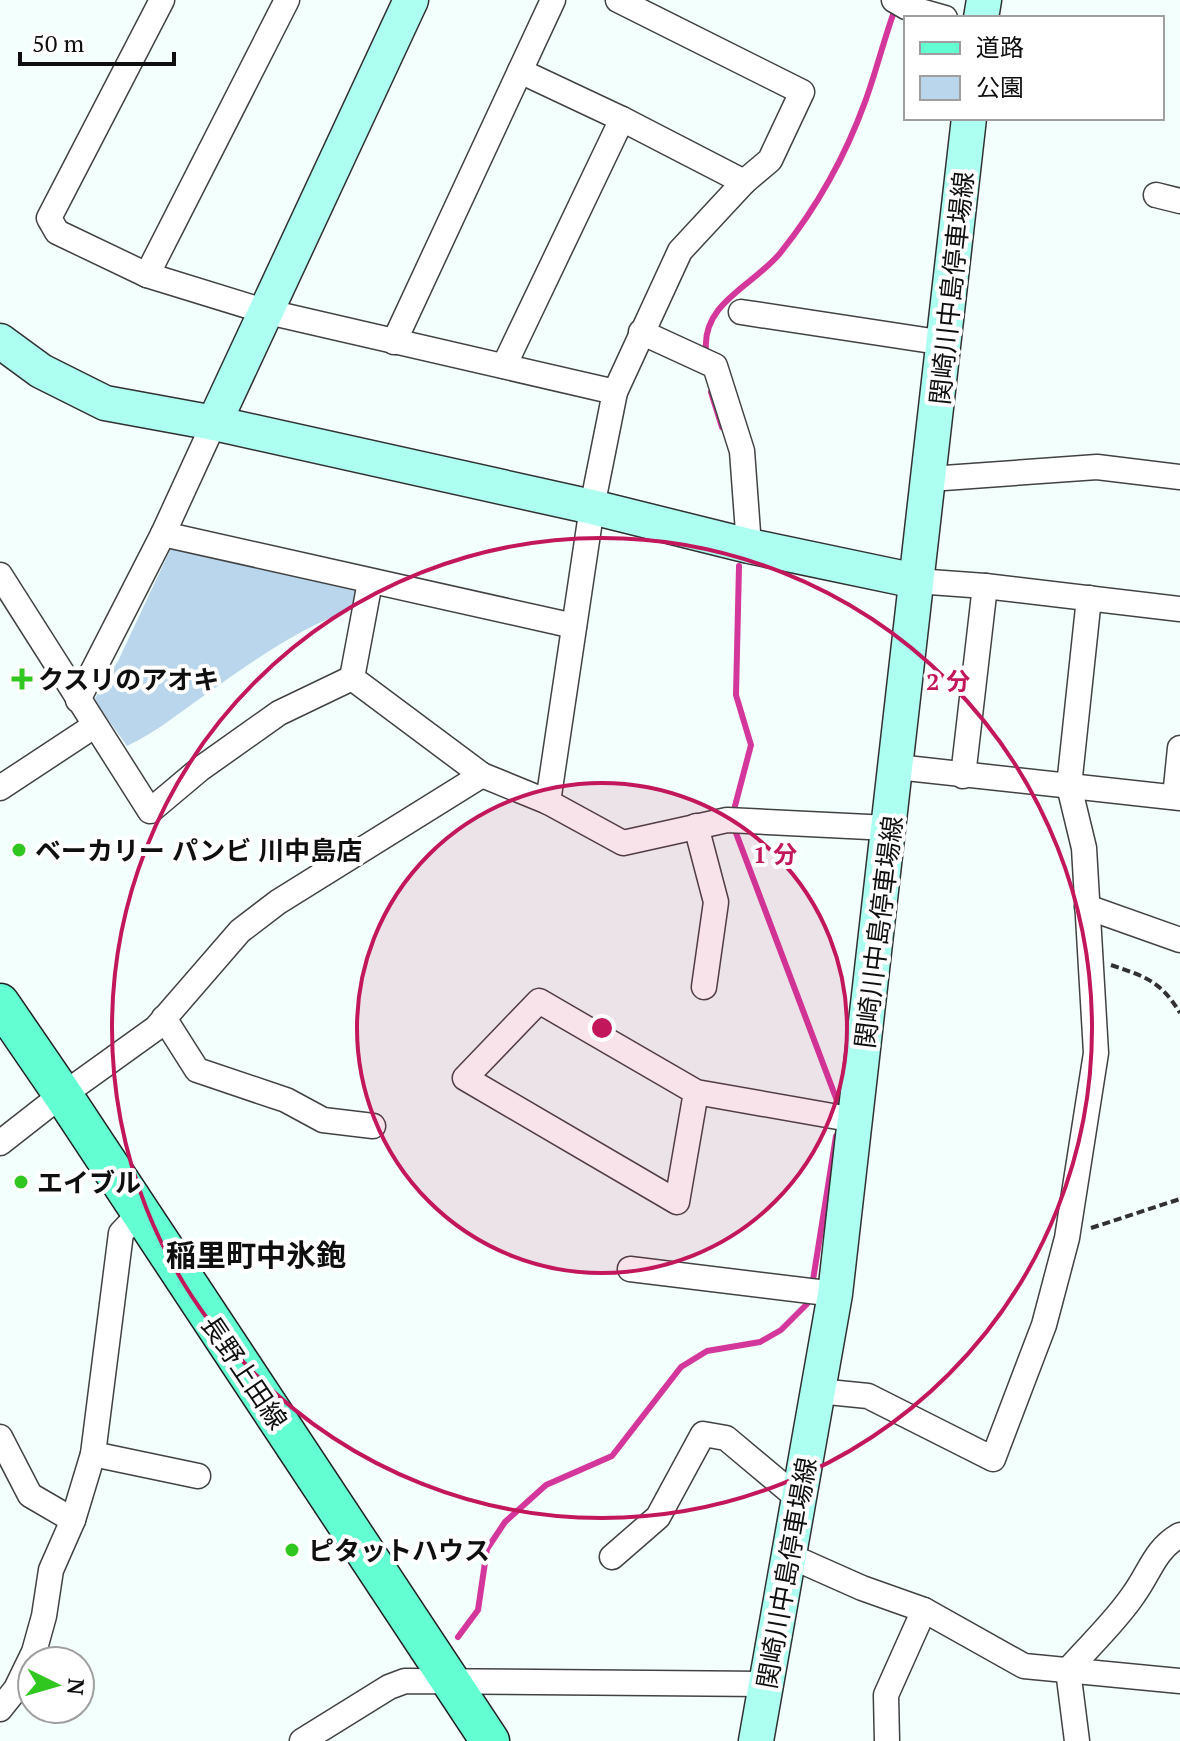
<svg xmlns="http://www.w3.org/2000/svg" width="1180" height="1741" font-family="'PT Serif','Noto Sans JP',serif">
  <style>
    .green { fill: #b9d6ec }
    .lines { fill: none; stroke-linecap: round; stroke-linejoin: round }
    .stream { stroke: #d3379c; stroke-width: 6 }
    .street-casing { stroke: #424242; stroke-width: 27 }
    .secondary-casing { stroke: #313131; stroke-width: 37 }
    .primary-casing { stroke: #202020; stroke-width: 41 }
    .path { stroke: #313131; stroke-width: 4; stroke-dasharray: 8 4; stroke-linecap: butt }
    .street { stroke: #fff; stroke-width: 24 }
    .secondary { stroke: #adfff2; stroke-width: 34 }
    .primary { stroke: #63fed1; stroke-width: 38 }
    .ring { fill: none; stroke: #c2185b; stroke-width: 4 }
    .poi-dot { fill: #30c720; stroke: #fff; stroke-width: 3 }
    .labels { text-anchor: middle; dominant-baseline: central; stroke-width: 8; stroke-linejoin: round; paint-order: stroke }
    .street-label { font-size: 26px; fill: #0f0f0f; stroke: #fff }
    .poi-label { font-size: 26px; font-weight: bold; fill: #0f0f0f; stroke: #fff; text-anchor: start }
    .quarter-label { font-size: 30px; font-weight: bold; fill: #0f0f0f; stroke: #fff }
    .centre { fill: #c2185b; stroke: #fff; stroke-width: 4 }
    .ring-label { font-size: 24px; text-anchor: middle; font-weight: bold; fill: #c2185b; stroke: #fff; stroke-width: 8; stroke-linejoin: round; paint-order: stroke }
  </style>
  <rect width="100%" height="100%" fill="#f2fffc"/>
  <path class="green" d="M 173,544 L 342,582 L 360,591 L 355,608 C 301,627 252,661 205,695 C 179,713 155,733 127,746 L 94,700 L 118,661 Z"/>
  <g class="lines">
    <g class="stream">
      <path d="M 706,350 C 702,302 755,285 781,252 C 817,207 845,157 865,102 C 876,72 884,39 895,9"/>
      <polyline points="711,392 722,427"/>
      <polyline points="735,806 751,745 736,695 739,566"/>
      <polyline points="736,833 839,1106"/>
      <polyline points="813,1280 836,1136"/>
      <polyline points="458,1637 478,1610 487,1549 505,1522 546,1485 612,1456 681,1367 707,1351 760,1342 781,1330 807,1304"/>
    </g>
    <g class="street-casing">
      <g id="street">
        <polyline points="162,0 49,218 57,232 147,275 264,311 615,392"/>
        <polyline points="894,0 906,7 945,18"/>
        <polyline points="520,71 622,119 744,182"/>
        <polyline points="1156,195 1180,201"/>
        <polyline points="147,275 287,0"/>
        <polyline points="741,312 945,343"/>
        <polyline points="641,332 715,366 742,451 749,546"/>
        <polyline points="394,342 553,0"/>
        <polyline points="504,366 622,119"/>
        <polyline points="930,479 1097,467 1180,477"/>
        <polyline points="163,534 574,626"/>
        <polyline points="0,575 150,811 200,769 279,713 352,678"/>
        <polyline points="916,581 985,586 1180,609"/>
        <polyline points="352,678 482,775 548,802 623,843 727,820 889,828"/>
        <polyline points="352,678 370,582"/>
        <polyline points="78,700 163,534 214,423"/>
        <polyline points="897,767 1180,798"/>
        <polyline points="963,776 985,586"/>
        <polyline points="0,788 94,726"/>
        <polyline points="1175,797 1180,748"/>
        <polyline points="548,802 592,507 615,392 680,251 744,182 770,160 802,92 618,0"/>
        <polyline points="696,826 716,902 704,987"/>
        <polyline points="1087,907 1180,940"/>
        <polyline points="164,1018 197,1070 286,1100 323,1120 373,1126"/>
        <polyline points="696,1092 677,1202 465,1078 539,1001 696,1092 855,1120"/>
        <polyline points="0,1143 46,1107 156,1028 240,931 278,902 482,775"/>
        <polyline points="630,1269 835,1294"/>
        <polyline points="818,1391 868,1396 993,1459 1044,1325 1067,1238 1096,1053 1084,848 1069,786 1089,598"/>
        <polyline points="0,1437 30,1495 73,1520"/>
        <polyline points="93,1454 198,1476"/>
        <polyline points="790,1556 862,1588 924,1610 886,1695 887,1741"/>
        <polyline points="612,1557 658,1517 703,1434 726,1438 800,1500"/>
        <polyline points="924,1610 1024,1666 1180,1681"/>
        <polyline points="0,1709 16,1689 34,1652 44,1616 51,1570 73,1520 93,1454 121,1233 140,1213"/>
        <polyline points="302,1741 389,1687 405,1681 766,1684"/>
        <path d="M 1077,1741 L 1068,1670 C 1090,1645 1116,1621 1134,1594 C 1150,1572 1155,1549 1180,1535"/>
      </g>
    </g>
    <g class="secondary-casing">
      <g id="secondary">
        <polyline points="981,18 984,0"/>
        <polyline points="0,341 41,371 105,403 214,423 592,507 749,546 916,581"/>
        <polyline points="214,423 411,0"/>
        <polyline points="756,1741 835,1294 969,118"/>
      </g>
    </g>
    <g class="primary-casing">
      <polyline id="primary" points="0,1003 63,1095 490,1741"/>
    </g>
    <g class="path">
      <path d="M 1111,965 C 1144,976 1161,981 1180,1013"/>
      <polyline points="1091,1228 1180,1199"/>
    </g>
    <use href="#street" class="street"/>
    <use href="#secondary" class="secondary"/>
    <use href="#primary" class="primary"/>
  </g>
  <circle cx="602" cy="1028" r="245" fill="#c2185b" fill-opacity=".12"/>
  <g class="ring">
    <circle cx="602" cy="1028" r="245"/>
    <circle cx="602" cy="1028" r="490"/>
  </g>
  <g class="poi-dot">
    <path d="M18 667h8v8h8v8h-8v8h-8v-8h-8v-8h8z"/>
    <circle cx="19" cy="850" r="8"/>
    <circle cx="21" cy="1182" r="8"/>
    <circle cx="292" cy="1550" r="8"/>
  </g>
  <g class="labels">
    <g class="street-label">
      <text transform="translate(951 288) rotate(-84)">関崎川中島停車場線</text>
      <text transform="translate(878 932) rotate(-83)">関崎川中島停車場線</text>
      <text transform="translate(245 1372) rotate(56)">長野上田線</text>
      <text transform="translate(786 1573) rotate(-80)">関崎川中島停車場線</text>
    </g>
    <g class="poi-label">
      <text x="38" y="679">クスリのアオキ</text>
      <text x="35" y="850">ベーカリー パンビ 川中島店</text>
      <text x="37" y="1182">エイブル</text>
      <text x="308" y="1550">ピタットハウス</text>
    </g>
    <g class="quarter-label">
      <text x="256" y="1255">稲里町中氷鉋</text>
    </g>
  </g>
  <circle cx="602" cy="1028" r="12" class="centre"/>
  <g class="ring-label">
    <text x="948" y="690">2 分</text>
    <text x="775" y="863">1 分</text>
  </g>
  <rect x="904" y="16" width="260" height="104" fill="#ffffff" stroke="#9f9f9f" stroke-width="2"/>
  <rect x="920" y="42" width="40" height="12" fill="#63fed1" stroke="#9f9f9f" stroke-width="2"/>
  <text x="976" y="56" font-size="24" fill="#0f0f0f">道路</text>
  <rect x="920" y="76" width="40" height="24" fill="#b9d6ec" stroke="#9f9f9f" stroke-width="2"/>
  <text x="976" y="96" font-size="24" fill="#0f0f0f">公園</text>
  <g transform="translate(56 1685) rotate(95)"><circle r="38" fill="#ffffff" stroke="#9f9f9f" stroke-width="2"/>
  <path d="M0-6L14 30L0 20L-14 30Z" fill="#30c720"/>
  <text y="-12" font-size="22" font-weight="bold" text-anchor="middle" fill="#0f0f0f">N</text>
  </g>
  <path d="M20 52v12h154v-12" fill="none" stroke="#0f0f0f" stroke-width="4"/>
  <text x="32" y="52" font-size="24" fill="#0f0f0f" stroke="#ffffff" stroke-width="6" paint-order="stroke">50 m</text>
</svg>
